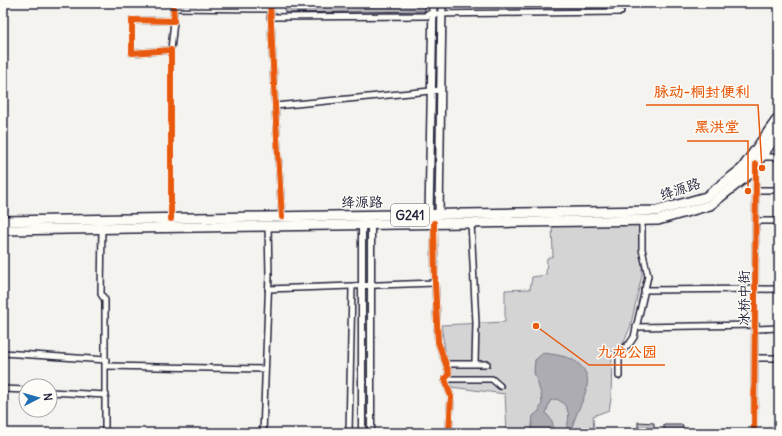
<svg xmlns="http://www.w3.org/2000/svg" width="782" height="436" font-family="Delius,'LXGW WenKai TC',sans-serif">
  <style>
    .green { fill: #d5d4d5; stroke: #7c7b88 }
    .water { fill: #acacb2; stroke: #757582 }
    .building { fill: #c0bfc2; stroke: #22223b }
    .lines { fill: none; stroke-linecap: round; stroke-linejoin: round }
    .minor-casing { stroke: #22223b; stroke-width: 8 }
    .tertiary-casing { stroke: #22223b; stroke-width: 9 }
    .secondary-casing { stroke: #22223b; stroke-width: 10 }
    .trunk-casing { stroke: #22223b; stroke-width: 12 }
    .minor { stroke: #fdfcf7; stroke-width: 5 }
    .tertiary { stroke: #fdfcf7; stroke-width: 6 }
    .secondary { stroke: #fdfcf7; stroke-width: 7 }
    .trunk { stroke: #fdfcf7; stroke-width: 9 }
    .cycleway-casing { stroke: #fdfcf7; stroke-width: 8 }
    .cycleway { stroke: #e8590c; stroke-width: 6 }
    .labels { text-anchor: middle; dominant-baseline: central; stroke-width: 3; stroke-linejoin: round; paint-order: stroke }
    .shield { fill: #fdfcf7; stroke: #646373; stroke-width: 1 }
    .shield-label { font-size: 13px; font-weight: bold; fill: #22223b }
    .street-label { font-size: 14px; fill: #22223b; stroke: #fdfcf7 }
    .leader { fill: none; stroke: #e8590c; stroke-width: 1.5 }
    .callout-dot { fill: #e8590c; stroke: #fdfcf7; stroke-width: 1.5 }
    .callout-label { font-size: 15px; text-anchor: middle; font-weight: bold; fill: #e8590c; stroke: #fdfcf7; stroke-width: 3; stroke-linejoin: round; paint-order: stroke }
  </style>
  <rect width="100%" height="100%" fill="#f4f3ef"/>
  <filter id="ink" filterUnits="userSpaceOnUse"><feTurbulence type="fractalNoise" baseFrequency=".025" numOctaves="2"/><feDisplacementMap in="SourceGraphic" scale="8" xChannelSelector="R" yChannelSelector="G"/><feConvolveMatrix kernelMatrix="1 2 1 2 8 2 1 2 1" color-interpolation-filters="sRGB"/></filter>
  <g filter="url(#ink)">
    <g class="green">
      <polygon points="507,3 603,3 604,12 507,13"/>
      <polygon points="642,220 642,275 630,328 623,344 612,352 611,399 609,410 593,416 594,433 507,433 505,394 451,387 441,325 505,322 505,290 530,289 532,277 546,275 547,258 553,256 552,221"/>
    </g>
    <path class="water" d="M 543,353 C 558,355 575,356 584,370 C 596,386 573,413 571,433 L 564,433 C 571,421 571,404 556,399 L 550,401 L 546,413 L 552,421 L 555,433 L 531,433 L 533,416 L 539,411 L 542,403 L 541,394 L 534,372 L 535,360 Z"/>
    <g class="building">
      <polygon points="285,3 425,3 425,11 285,13"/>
      <polygon points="638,422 654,423 654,433 638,433"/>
      <polygon points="664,425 683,425 682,433 664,433"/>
    </g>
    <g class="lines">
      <g class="minor-casing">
        <g id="minor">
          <polyline points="270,3 275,106 282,217"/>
          <polyline points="174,8 270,9"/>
          <polyline points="616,12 616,3"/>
          <polyline points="427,14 621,12"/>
          <polyline points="270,17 427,16"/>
          <polyline points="171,50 174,21"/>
          <polyline points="275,106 441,90"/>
          <polyline points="761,157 779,157"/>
          <polyline points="756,190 779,190"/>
          <polyline points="171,219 171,50 132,53 132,20 174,21 173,3"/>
          <polyline points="756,221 779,221"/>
          <polyline points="434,223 435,283 438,342 449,373 445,379 451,397 449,433"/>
          <polyline points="471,223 476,323 475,363"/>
          <polyline points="102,228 101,294 105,300 105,433"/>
          <polyline points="268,289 435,283"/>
          <polyline points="644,290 779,289"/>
          <polyline points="636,327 756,325"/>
          <polyline points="756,329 779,328"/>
          <polyline points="3,353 106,360"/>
          <polyline points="755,358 779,358"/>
          <polyline points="446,364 487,364"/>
          <polyline points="106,366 265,369"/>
          <polyline points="619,376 619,353 630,343 634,337 648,276 642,249 642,220"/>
          <polyline points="445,379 492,379 500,386"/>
          <polyline points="3,389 26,390"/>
          <polyline points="50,392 106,395"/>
          <polyline points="263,433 269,275 268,226"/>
          <polyline points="349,433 352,287"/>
          <polyline points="754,433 756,165"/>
        </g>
      </g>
      <g class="tertiary-casing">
        <g id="tertiary">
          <polyline points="362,433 362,224"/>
          <polyline points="371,433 371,224"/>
        </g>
      </g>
      <g class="secondary-casing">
        <g id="secondary">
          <polyline points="429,215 433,3"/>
          <polyline points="439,215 442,3"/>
        </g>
      </g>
      <g class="trunk-casing">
        <g id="trunk">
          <polyline points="3,221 657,211 706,197 742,169 779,117"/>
          <polyline points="3,230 658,220 710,205 748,175 779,132"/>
        </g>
      </g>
      <use href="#minor" class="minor"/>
      <use href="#tertiary" class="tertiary"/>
      <use href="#secondary" class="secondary"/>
      <use href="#trunk" class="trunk"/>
      <g class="cycleway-casing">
        <g id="cycleway">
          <polyline points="270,3 275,106 282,217"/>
          <polyline points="171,219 171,50 132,53 132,20 174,21 173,3"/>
          <polyline points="434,223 435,283 438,342 449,373 445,379 451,397 449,433"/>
          <polyline points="754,433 756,164"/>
        </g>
      </g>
      <use href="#cycleway" class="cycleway"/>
    </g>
  </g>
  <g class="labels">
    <rect class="shield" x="391" y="204" width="38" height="22" rx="3"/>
    <g class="shield-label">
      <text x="410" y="215">G241</text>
    </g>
    <g class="street-label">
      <text transform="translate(680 189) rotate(-19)">绛源路</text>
      <text transform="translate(362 202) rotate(-1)">绛源路</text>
      <text transform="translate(744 298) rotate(-90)">冰桥中街</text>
    </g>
  </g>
  <path class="leader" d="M762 168L758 105H646M748 191L748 141H687M536 326L589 365H665"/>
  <g class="callout-dot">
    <circle cx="762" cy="168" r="4"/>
    <circle cx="748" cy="191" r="4"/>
    <circle cx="536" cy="326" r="4"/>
  </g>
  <g class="callout-label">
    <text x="702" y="97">脉动-桐封便利</text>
    <text x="717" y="132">黑洪堂</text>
    <text x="627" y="357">九龙公园</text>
  </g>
  <rect width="782" height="436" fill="none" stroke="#fdfcf7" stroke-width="16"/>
  <rect x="8" y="8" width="766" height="420" fill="none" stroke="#22223b" stroke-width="1.5" filter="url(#ink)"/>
  <g transform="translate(38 398) rotate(84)"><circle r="19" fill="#fdfcf7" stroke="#a5a5ac"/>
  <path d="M0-3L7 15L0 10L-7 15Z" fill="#1f6fb2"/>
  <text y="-6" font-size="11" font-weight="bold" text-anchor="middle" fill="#22223b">N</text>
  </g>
</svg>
